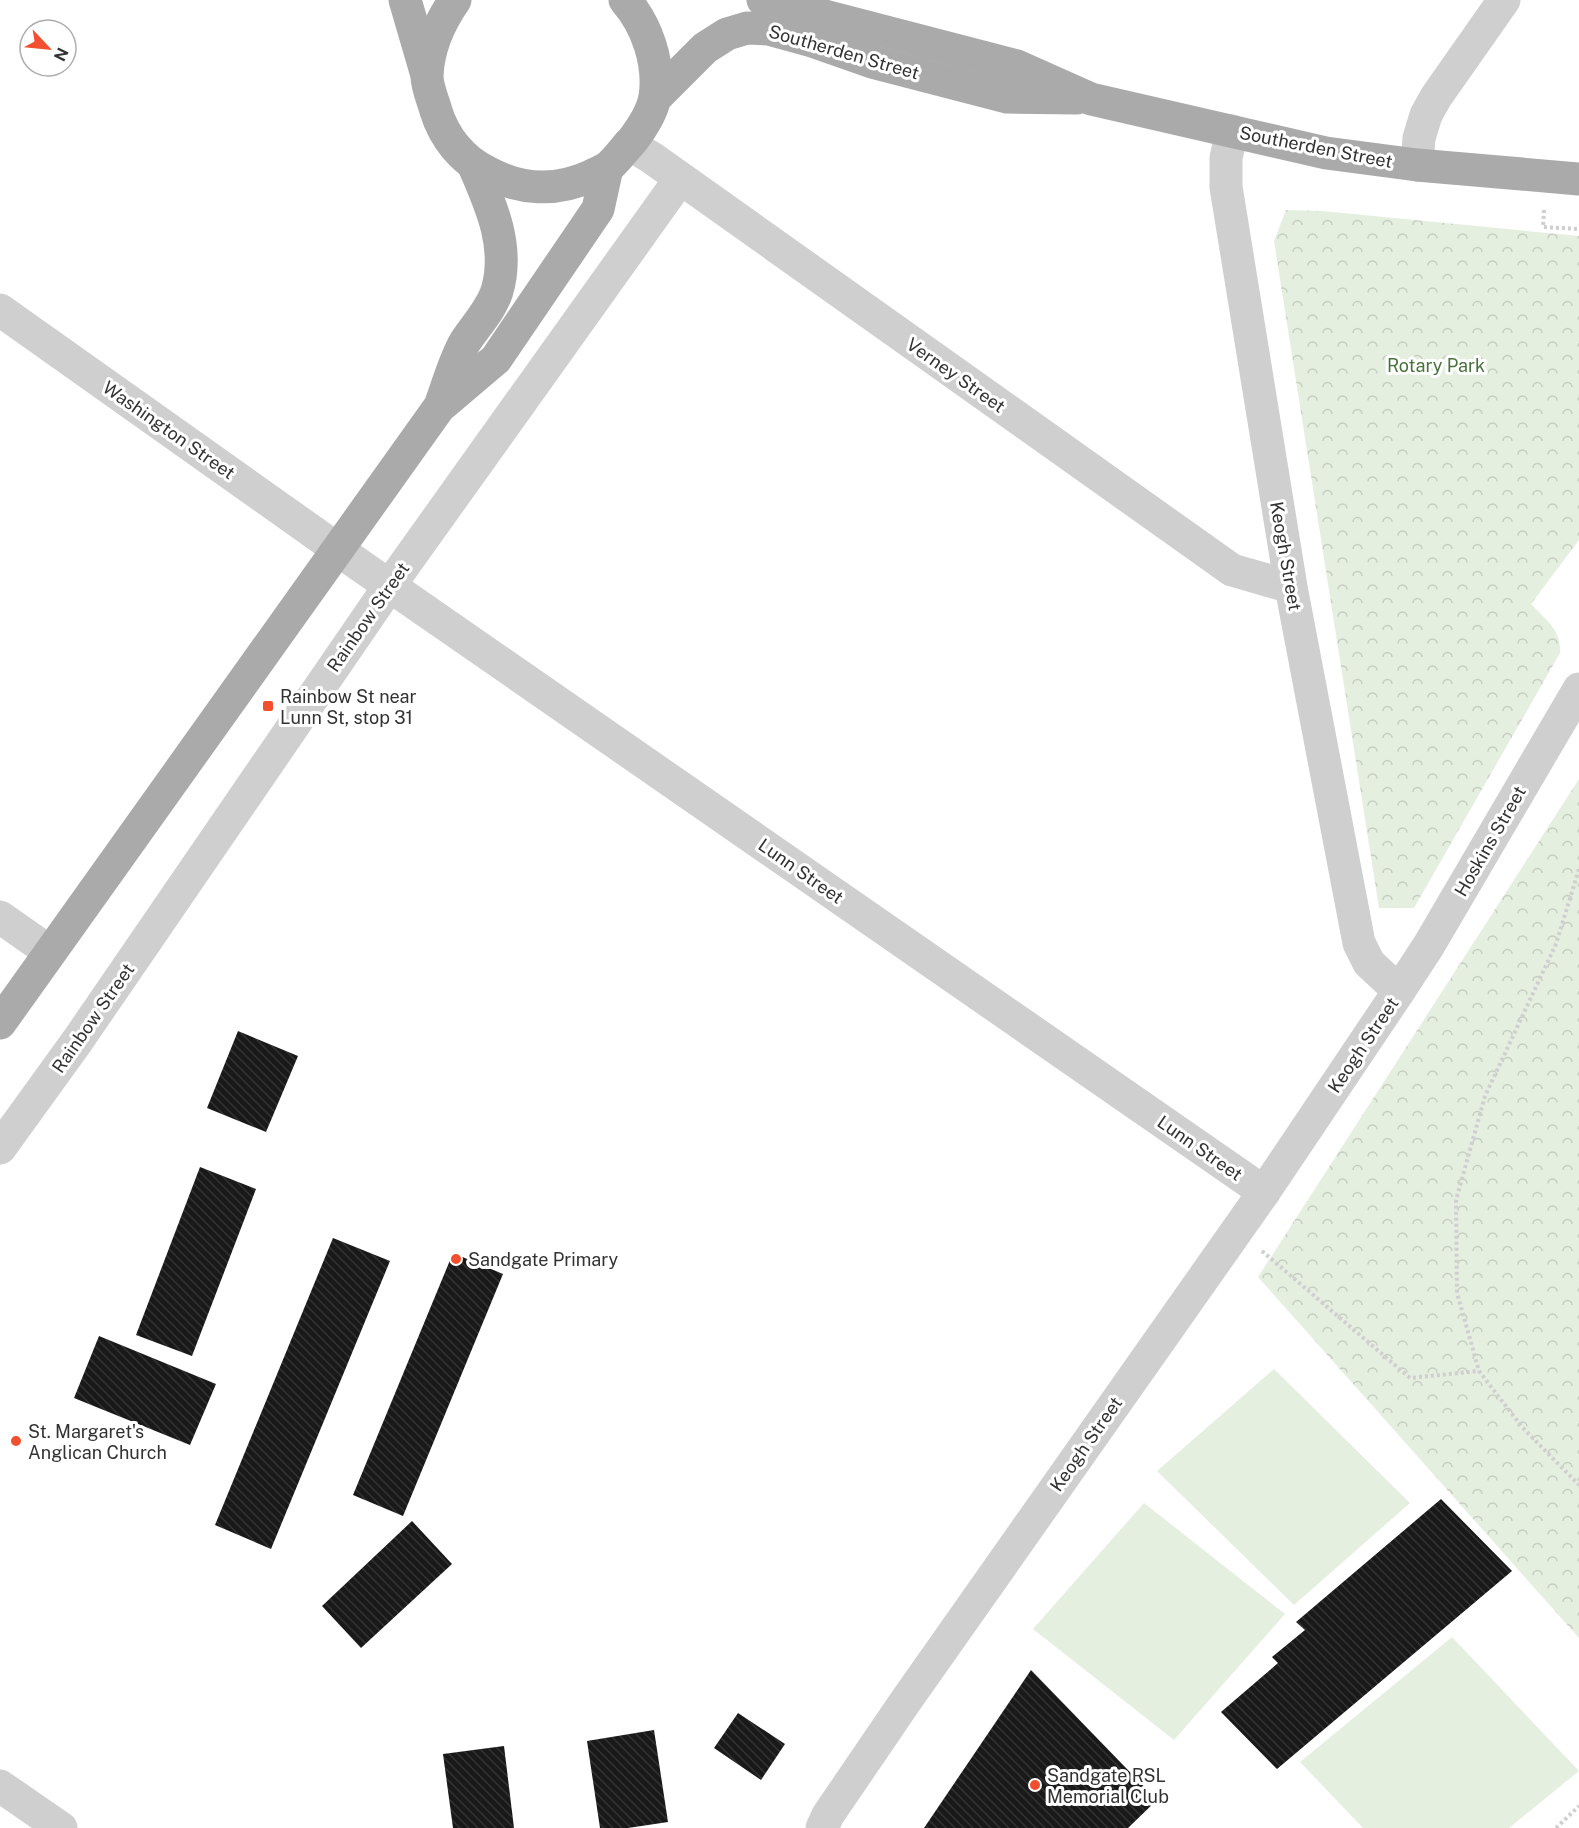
<svg xmlns="http://www.w3.org/2000/svg" width="1579" height="1828" font-family="'Public Sans',sans-serif">
  <style>
    .park { fill: url(#park-crowns) }
    .pitch { fill: #e5efe0 }
    .building { fill: url(#building-back-hatch) }
    .lines { fill: none; stroke-linecap: round; stroke-linejoin: round }
    .path { stroke: #cfcfcf; stroke-width: 4; stroke-dasharray: 3 3; stroke-linecap: butt }
    .minor { stroke: #cfcfcf; stroke-width: 33 }
    .major { stroke: #aaa; stroke-width: 33 }
    .poi-dot { fill: #f14f2d; stroke: #fff; stroke-width: 2 }
    .labels { text-anchor: middle; dominant-baseline: central; stroke-width: 6; stroke-linejoin: round; paint-order: stroke }
    .street-label { font-size: 18px; fill: #323232; stroke: #fff }
    .park-label { font-size: 18px; fill: #48723c; stroke: #fff }
    .poi-label { font-size: 18px; fill: #323232; stroke: #fff; text-anchor: start }
  </style>
  <defs>
    <pattern id="park-crowns" width="20" height="18" patternUnits="userSpaceOnUse" patternTransform="scale(1.5)"><rect width="20" height="18" fill="#e5efe0"/><path d="M2 6a3 3 0 1 1 6 0M12 15a3 3 0 1 1 6 0" fill="none" stroke="#c5cdc1"/></pattern>
    <pattern id="building-back-hatch" width="6" height="6" patternUnits="userSpaceOnUse" patternTransform="scale(1.5)"><rect width="6" height="6" fill="#191919"/><path d="M-1 5l2 2M0 0l6 6M5-1l2 2" fill="none" stroke="#323232"/></pattern>
  </defs>
  <rect width="100%" height="100%" fill="#fff"/>
  <g class="park">
    <path d="M 1286,210 L 1322,211 L 1579,236 L 1579,540 L 1531,604 C 1545,619 1562,630 1560,653 L 1414,908 L 1379,908 L 1274,241 Z"/>
    <polygon points="1579,779 1579,1638 1258,1277"/>
  </g>
  <g class="pitch">
    <polygon points="1274,1369 1410,1503 1294,1605 1157,1471"/>
    <polygon points="1144,1503 1285,1614 1174,1740 1033,1629"/>
    <polygon points="1452,1637 1579,1771 1509,1828 1363,1828 1300,1762"/>
  </g>
  <g class="building">
    <polygon points="238,1031 298,1056 266,1132 207,1108"/>
    <polygon points="200,1167 256,1189 192,1356 136,1335"/>
    <polygon points="333,1238 390,1261 271,1549 215,1525"/>
    <polygon points="453,1253 503,1274 403,1516 353,1495"/>
    <polygon points="99,1336 216,1384 190,1445 74,1398"/>
    <polygon points="1441,1499 1512,1571 1277,1769 1221,1712 1278,1663 1272,1657 1305,1630 1296,1622"/>
    <polygon points="412,1521 452,1564 361,1648 322,1606"/>
    <polygon points="1031,1670 1157,1800 1128,1828 924,1828"/>
    <polygon points="738,1713 785,1744 761,1780 714,1748"/>
    <polygon points="654,1730 668,1822 628,1828 600,1828 587,1741"/>
    <polygon points="504,1746 514,1828 453,1828 443,1754"/>
  </g>
  <g class="lines">
    <g class="path">
      <polyline points="1544,210 1543,227 1579,229"/>
      <polyline points="1579,869 1556,944 1485,1096 1456,1200 1457,1293 1479,1371 1522,1427 1579,1485"/>
      <polyline points="1262,1251 1410,1378 1479,1371"/>
      <polyline points="1556,1828 1579,1806"/>
    </g>
    <g class="minor">
      <polyline points="1232,131 1226,158 1226,187 1291,587 1359,943 1369,963 1399,991"/>
      <polyline points="629,144 652,158 1232,570 1291,587"/>
      <polyline points="1417,165 1419,138 1426,115 1436,97 1504,0"/>
      <polyline points="0,310 361,566 1264,1192"/>
      <polyline points="0,917 50,952"/>
      <polyline points="0,1148 78,1040 390,585 680,179"/>
      <polyline points="0,1786 61,1828"/>
      <polyline points="822,1828 828,1815 905,1702 1264,1192 1399,991 1429,945 1579,689"/>
    </g>
    <g class="major">
      <polyline points="405,0 426,72"/>
      <path d="M 455,0 C 439,23 428,47 427,76 C 427,87 433,100 436,111 C 444,137 462,160 487,172 C 520,190 556,192 591,176 C 596,173 603,171 607,168 C 616,161 624,149 632,141 C 642,128 652,113 655,97 C 660,63 647,25 625,0"/>
      <polyline points="763,0 1017,66 1091,99 1326,153 1417,165 1579,179"/>
      <polyline points="655,98 705,48 727,34 747,28 769,29 809,40 872,62 1007,97 1077,98"/>
      <polyline points="443,404 496,359 598,209 607,168"/>
      <path d="M 0,1023 L 440,406 C 448,385 454,361 465,342 C 476,325 491,310 497,291 C 510,247 491,205 474,166"/>
    </g>
  </g>
  <g class="poi-dot">
    <rect x="262" y="700" width="12" height="12" rx="3"/>
    <circle cx="456" cy="1259" r="6"/>
    <circle cx="16" cy="1441" r="6"/>
    <circle cx="1035" cy="1785" r="6"/>
  </g>
  <g class="labels">
    <g class="street-label">
      <text transform="translate(844 52) rotate(16)">Southerden Street</text>
      <text transform="translate(1316 147) rotate(11)">Southerden Street</text>
      <text transform="translate(956 375) rotate(35)">Verney Street</text>
      <text transform="translate(169 430) rotate(35)">Washington Street</text>
      <text transform="translate(1286 556) rotate(80)">Keogh Street</text>
      <text transform="translate(368 617) rotate(-55)">Rainbow Street</text>
      <text transform="translate(1490 841) rotate(-60)">Hoskins Street</text>
      <text transform="translate(801 871) rotate(35)">Lunn Street</text>
      <text transform="translate(93 1018) rotate(-55)">Rainbow Street</text>
      <text transform="translate(1363 1045) rotate(-56)">Keogh Street</text>
      <text transform="translate(1200 1148) rotate(35)">Lunn Street</text>
      <text transform="translate(1086 1444) rotate(-55)">Keogh Street</text>
    </g>
    <g class="park-label">
      <text x="1436" y="365">Rotary Park</text>
    </g>
    <g class="poi-label">
      <text x="280" y="696">Rainbow St near<tspan x="280" dy="21">Lunn St, stop 31</tspan></text>
      <text x="468" y="1259">Sandgate Primary</text>
      <text x="28" y="1431">St. Margaret's<tspan x="28" dy="21">Anglican Church</tspan></text>
      <text x="1047" y="1775">Sandgate RSL<tspan x="1047" dy="21">Memorial Club</tspan></text>
    </g>
  </g>
  <g transform="translate(48 48) rotate(116)"><circle r="28" fill="#ffffff" stroke="#adadad" stroke-width="1.5"/>
  <path d="M0-4.5L10 22L0 15L-10 22Z" fill="#f14f2d"/>
  <text y="-9" font-size="16" font-weight="bold" text-anchor="middle" fill="#323232">N</text>
  </g>
</svg>
